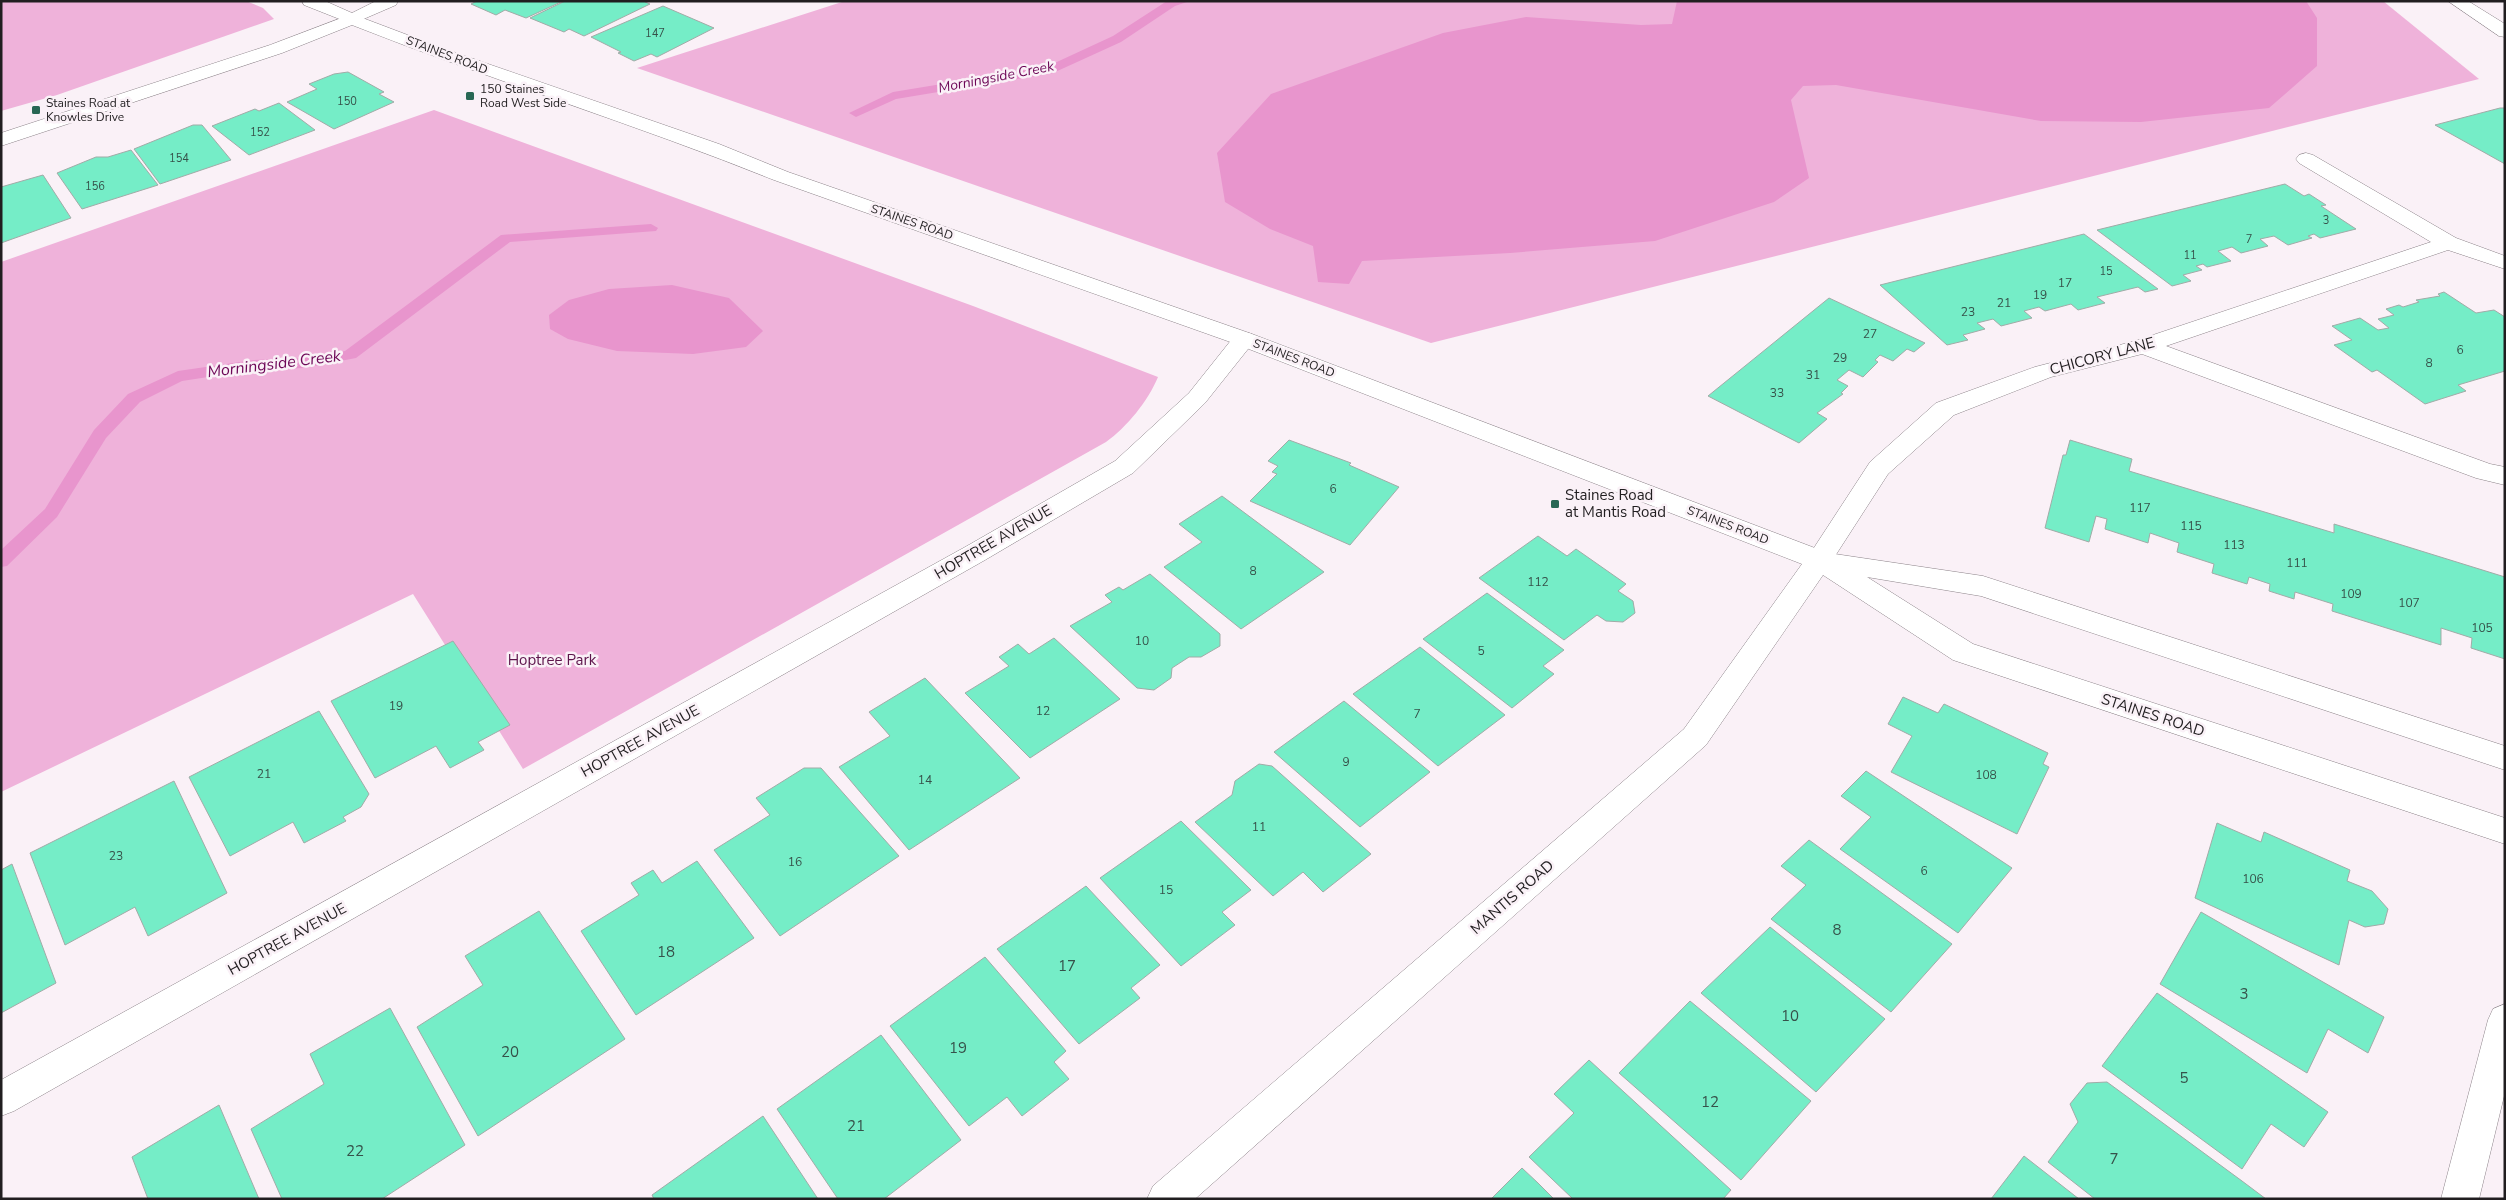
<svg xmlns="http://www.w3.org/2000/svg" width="2506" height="1200" font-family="'Nunito Sans',sans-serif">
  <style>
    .green { fill: #efb2da }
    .water { fill: #e895cd }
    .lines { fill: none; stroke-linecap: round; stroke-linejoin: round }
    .stream { fill: #e895cd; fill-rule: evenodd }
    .building { fill: #75edc7; stroke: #a1aba7 }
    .lane-casing { stroke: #8c8389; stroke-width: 1 }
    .street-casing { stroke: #8c8389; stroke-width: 1 }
    .secondary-casing { stroke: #8c8389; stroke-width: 1 }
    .lane { fill: #fff; fill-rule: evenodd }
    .street { fill: #fff; fill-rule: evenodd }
    .secondary { fill: #fff; fill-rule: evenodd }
    .poi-dot { fill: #286754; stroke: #faf1f7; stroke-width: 2 }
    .labels { text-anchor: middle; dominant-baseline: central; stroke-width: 5; stroke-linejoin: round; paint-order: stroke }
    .far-number-label { font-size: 11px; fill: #36524a }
    .far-street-label { font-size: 12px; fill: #211e20; stroke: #faf1f7 }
    .far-poi-label { font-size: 12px; fill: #211e20; stroke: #faf1f7; text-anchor: start }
    .number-label { font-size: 12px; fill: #36524a }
    .far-water-label { font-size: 14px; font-style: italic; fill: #6d0757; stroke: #faf1f7 }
    .street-label { font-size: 15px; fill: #211e20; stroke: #faf1f7 }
    .poi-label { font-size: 15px; fill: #211e20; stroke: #faf1f7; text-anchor: start }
    .park-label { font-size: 15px; fill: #5e154c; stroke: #faf1f7 }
    .near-number-label { font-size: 15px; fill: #36524a }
    .water-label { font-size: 16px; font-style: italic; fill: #6d0757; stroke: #faf1f7 }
  </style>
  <rect width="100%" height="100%" fill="#faf1f7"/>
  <g class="green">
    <polygon points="1,1 246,1 263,8 274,19 57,95 1,111"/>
    <polygon points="845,1 2383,1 2479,79 1431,343 637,68"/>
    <path d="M 434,110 L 973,306 L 1158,377 C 1148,401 1127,427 1106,442 L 523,769 L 413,594 L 1,792 L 1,262 Z"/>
  </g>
  <g class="water">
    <polygon points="1677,1 2306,1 2317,18 2317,66 2269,108 2141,122 2041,121 1836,85 1803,86 1791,100 1809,178 1774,202 1655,241 1510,253 1362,261 1349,284 1318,282 1313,246 1270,229 1225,202 1217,153 1271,94 1443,33 1526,17 1641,25 1672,24"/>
    <polygon points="672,285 729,298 763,331 746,347 693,354 617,351 568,339 550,329 549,315 569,300 609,289"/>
  </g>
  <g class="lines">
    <g class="stream">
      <polygon points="1167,1 1190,1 1175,6 1121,42 1053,73 896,99 856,117 849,113 893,92 1046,67 1113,36"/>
      <polygon points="651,224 658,228 656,231 510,242 356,358 304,368 254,370 182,381 140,402 106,438 57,517 7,566 1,567 1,550 45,509 94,430 128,394 178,371 254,360 304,358 345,351 501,235"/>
    </g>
  </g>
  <g class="building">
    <polygon points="477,1 563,1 526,18 505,10 496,15 471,4"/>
    <polygon points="565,1 647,1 645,2 650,4 584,36 569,29 564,32 530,18"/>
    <polygon points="663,6 714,28 657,57 651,54 634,61 618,53 621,52 591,37"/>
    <polygon points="348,72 384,92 379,94 394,102 334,129 287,102 317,89 309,84 334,74"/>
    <polygon points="279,103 315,130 249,155 212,126 255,109 259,111"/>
    <polygon points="2500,108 2505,108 2505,164 2435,125"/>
    <polygon points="193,125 202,125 231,160 160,184 134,149"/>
    <polygon points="131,150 158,185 82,209 57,173 96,157 108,157"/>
    <polygon points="43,175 71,218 1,243 1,187"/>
    <polygon points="2285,184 2304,196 2309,194 2326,205 2321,206 2356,229 2320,238 2314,234 2308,236 2312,238 2288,245 2274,236 2260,239 2268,246 2241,253 2232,247 2218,251 2231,261 2207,267 2203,264 2196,266 2202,270 2183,275 2191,281 2172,286 2097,230"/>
    <polygon points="2084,234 2158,289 2145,292 2138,287 2097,297 2105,303 2078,310 2071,304 2045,311 2039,307 2024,311 2032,318 2001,326 1993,319 1977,323 1985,329 1963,335 1968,340 1947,345 1880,285"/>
    <polygon points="2444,292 2476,313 2494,310 2505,317 2505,371 2458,385 2466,391 2425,404 2377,370 2372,372 2334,345 2352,340 2332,326 2360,318 2378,330 2389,328 2378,319 2394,315 2386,309 2399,305 2403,307 2419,302 2416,300 2440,296 2438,294"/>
    <polygon points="1829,298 1925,343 1914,352 1907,349 1893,361 1880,355 1875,360 1878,362 1863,377 1849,370 1837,380 1848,386 1841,393 1843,394 1817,413 1827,419 1799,443 1708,396"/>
    <polygon points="1289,440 1351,463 1349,465 1399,487 1350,545 1250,501 1277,474 1272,472 1278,466 1268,461"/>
    <polygon points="2070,440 2132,459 2129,471 2334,533 2334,524 2505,577 2505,659 2471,648 2472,638 2441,628 2441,645 2332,611 2333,604 2295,592 2294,599 2269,591 2270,584 2249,577 2247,584 2212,573 2214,564 2177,552 2179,543 2150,533 2148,543 2105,529 2107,519 2096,516 2089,542 2045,528 2063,455 2066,455"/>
    <polygon points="1222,496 1324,572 1241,629 1164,567 1202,542 1179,524"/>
    <polygon points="1538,536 1567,556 1576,549 1626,584 1618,591 1633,601 1635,613 1623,622 1606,621 1597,615 1564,640 1479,578"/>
    <polygon points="1150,574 1220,634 1220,646 1201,657 1189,657 1172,668 1171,678 1154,690 1137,688 1070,626 1112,602 1105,595 1119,587 1123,590"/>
    <polygon points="1487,593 1564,650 1543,666 1554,674 1512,708 1423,639"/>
    <polygon points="1054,638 1120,699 1030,758 965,693 1009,666 999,657 1018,644 1029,654"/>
    <polygon points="453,641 510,725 478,742 484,750 450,768 436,746 375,778 331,701"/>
    <polygon points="1420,647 1505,715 1438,766 1353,694"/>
    <polygon points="925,678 1020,778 909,850 839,767 890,736 869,712"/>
    <polygon points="1903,697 1938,713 1944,704 2048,753 2043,764 2049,767 2017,834 1891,772 1912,736 1888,724"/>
    <polygon points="1344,701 1430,772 1360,827 1274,752"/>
    <polygon points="319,711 369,794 361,807 343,817 346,821 304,843 293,822 230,856 189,777"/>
    <polygon points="1259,764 1272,766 1371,854 1323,892 1303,872 1273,896 1195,822 1232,795 1235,781"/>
    <polygon points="804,768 821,768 899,856 780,936 714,850 770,815 756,798"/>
    <polygon points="1866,771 2012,868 1958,933 1840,849 1871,817 1841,796"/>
    <polygon points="174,781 227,893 148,936 135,907 65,945 30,853"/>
    <polygon points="1181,821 1251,890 1222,912 1235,925 1181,966 1100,878"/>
    <polygon points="2217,823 2261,842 2264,832 2350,870 2347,881 2372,891 2388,909 2384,924 2365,927 2349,920 2339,965 2195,898"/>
    <polygon points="1809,840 1952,944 1891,1012 1771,919 1806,885 1781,866"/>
    <polygon points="697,861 754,938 636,1015 581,931 639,895 631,883 653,870 662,883"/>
    <polygon points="12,864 56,983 1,1013 1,870"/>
    <polygon points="1086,886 1160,965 1131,988 1140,998 1079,1044 997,949"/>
    <polygon points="539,911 625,1039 478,1136 417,1027 483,985 465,956"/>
    <polygon points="2201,912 2384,1017 2368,1053 2328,1029 2307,1073 2160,984"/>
    <polygon points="1770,927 1885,1019 1816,1092 1701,993"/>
    <polygon points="985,957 1066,1051 1054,1062 1069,1079 1022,1116 1007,1097 969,1126 890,1026"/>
    <polygon points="2157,993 2328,1112 2304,1147 2271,1124 2242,1169 2102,1066"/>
    <polygon points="1690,1001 1811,1101 1741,1180 1619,1073"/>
    <polygon points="390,1008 465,1145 382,1199 282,1199 251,1129 324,1084 310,1054"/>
    <polygon points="881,1035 961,1140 884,1199 838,1199 777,1109"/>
    <polygon points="1589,1060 1731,1190 1723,1199 1573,1199 1529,1157 1574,1113 1554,1094"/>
    <polygon points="2107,1082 2242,1181 2266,1199 2095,1199 2048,1162 2078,1122 2070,1104 2087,1083"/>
    <polygon points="219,1105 259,1199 148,1199 132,1157"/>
    <polygon points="763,1116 818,1199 654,1199 652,1195"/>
    <polygon points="2024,1156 2079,1199 1991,1199"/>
    <polygon points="1522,1168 1538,1183 1554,1199 1491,1199"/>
  </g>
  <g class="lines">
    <g class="lane-casing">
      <polygon id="lane" points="2306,153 2313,155 2456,238 2505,256 2505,269 2448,250 2166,346 2490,464 2505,467 2505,485 2476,478 2142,354 2051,377 1954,415 1888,474 1828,567 1819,570 1810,567 1806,560 1870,462 1936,403 2035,367 2135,341 2431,242 2299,163 2296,159 2299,155"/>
    </g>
    <g class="street-casing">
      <g id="street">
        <polygon points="302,1 325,1 352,13 376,1 398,1 396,5 352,24 304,5"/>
        <polygon points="1244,332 1252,334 1256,339 1205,403 1133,473 985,560 14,1111 1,1116 1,1080 967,546 1115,461 1189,393 1236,334"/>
        <polygon points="2505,1004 2505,1092 2479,1199 2441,1199 2488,1020 2493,1009"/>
      </g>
    </g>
    <g class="secondary-casing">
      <g id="secondary">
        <polygon points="2448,1 2468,1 2505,24 2505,37 2499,36"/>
        <path d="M 352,14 L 442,48 L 719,144 L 788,172 L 1252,334 L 1828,553 L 1983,576 L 2505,746 L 2505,770 L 1981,596 L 1867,577 L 1973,644 L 2505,818 L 2505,844 L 1953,660 L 1823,575 L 1706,745 L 1195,1199 L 1147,1199 L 1153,1186 L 1684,729 L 1802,564 L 1236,344 L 774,180 C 635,124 491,80 352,25 L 282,53 L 1,146 L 1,133 L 270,45 Z"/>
      </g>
    </g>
    <use href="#lane" class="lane"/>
    <use href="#street" class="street"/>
    <use href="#secondary" class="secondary"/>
  </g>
  <g class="poi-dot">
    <rect x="465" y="91" width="10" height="10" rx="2.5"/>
    <rect x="31" y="105" width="10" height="10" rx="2.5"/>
    <rect x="1550" y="499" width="10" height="10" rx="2.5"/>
  </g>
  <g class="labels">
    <g class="far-number-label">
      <text x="655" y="33">147</text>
      <text x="347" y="101">150</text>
      <text x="260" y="132">152</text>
      <text x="179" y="158">154</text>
      <text x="95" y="186">156</text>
      <text x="2326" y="220">3</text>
      <text x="2249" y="239">7</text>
      <text x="2190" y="255">11</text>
      <text x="2106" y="271">15</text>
    </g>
    <g class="far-street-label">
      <text transform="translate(447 55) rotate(21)">STAINES ROAD</text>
      <text transform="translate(912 222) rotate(19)">STAINES ROAD</text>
      <text transform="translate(1294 358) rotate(21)">STAINES ROAD</text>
      <text transform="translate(1728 525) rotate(21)">STAINES ROAD</text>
    </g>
    <g class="far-poi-label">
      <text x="480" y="89">150 Staines<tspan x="480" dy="14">Road West Side</tspan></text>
      <text x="46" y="103">Staines Road at<tspan x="46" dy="14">Knowles Drive</tspan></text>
    </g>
    <g class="number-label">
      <text x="2065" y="283">17</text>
      <text x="2040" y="295">19</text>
      <text x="2004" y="303">21</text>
      <text x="1968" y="312">23</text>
      <text x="1870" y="334">27</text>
      <text x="2460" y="350">6</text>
      <text x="1840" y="358">29</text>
      <text x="2429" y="363">8</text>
      <text x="1813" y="375">31</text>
      <text x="1777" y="393">33</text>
      <text x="1333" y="489">6</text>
      <text x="2140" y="508">117</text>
      <text x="2191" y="526">115</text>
      <text x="2234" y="545">113</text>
      <text x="2297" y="563">111</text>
      <text x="1253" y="571">8</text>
      <text x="1538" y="582">112</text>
      <text x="2351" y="594">109</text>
      <text x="2409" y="603">107</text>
      <text x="2482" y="628">105</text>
      <text x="1142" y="641">10</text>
      <text x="1481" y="651">5</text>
      <text x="396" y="706">19</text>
      <text x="1043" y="711">12</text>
      <text x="1417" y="714">7</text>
      <text x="1346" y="762">9</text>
      <text x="264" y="774">21</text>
      <text x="1986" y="775">108</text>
      <text x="925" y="780">14</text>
      <text x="1259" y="827">11</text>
      <text x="116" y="856">23</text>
      <text x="795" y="862">16</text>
      <text x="1924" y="871">6</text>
      <text x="2253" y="879">106</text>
      <text x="1166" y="890">15</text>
    </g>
    <g class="far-water-label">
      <text transform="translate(996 77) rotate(-11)">Morningside Creek</text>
    </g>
    <g class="street-label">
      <text transform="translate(2102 356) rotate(-15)">CHICORY LANE</text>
      <text transform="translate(993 542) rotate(-30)">HOPTREE AVENUE</text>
      <text transform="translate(2153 715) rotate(18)">STAINES ROAD</text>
      <text transform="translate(640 741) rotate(-29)">HOPTREE AVENUE</text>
      <text transform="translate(1512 897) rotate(-41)">MANTIS ROAD</text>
      <text transform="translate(287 939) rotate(-29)">HOPTREE AVENUE</text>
    </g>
    <g class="poi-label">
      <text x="1565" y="495">Staines Road<tspan x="1565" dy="17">at Mantis Road</tspan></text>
    </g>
    <g class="park-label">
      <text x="552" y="660">Hoptree Park</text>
    </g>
    <g class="near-number-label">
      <text x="1837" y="930">8</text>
      <text x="666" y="952">18</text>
      <text x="1067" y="966">17</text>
      <text x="2244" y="994">3</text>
      <text x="1790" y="1016">10</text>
      <text x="958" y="1048">19</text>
      <text x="510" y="1052">20</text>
      <text x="2184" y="1078">5</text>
      <text x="1710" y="1102">12</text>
      <text x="856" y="1126">21</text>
      <text x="355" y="1151">22</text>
      <text x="2114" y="1159">7</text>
    </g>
    <g class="water-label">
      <text transform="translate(274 364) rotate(-7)">Morningside Creek</text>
    </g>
  </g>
  <rect width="2506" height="1200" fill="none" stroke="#211e20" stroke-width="5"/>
</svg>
